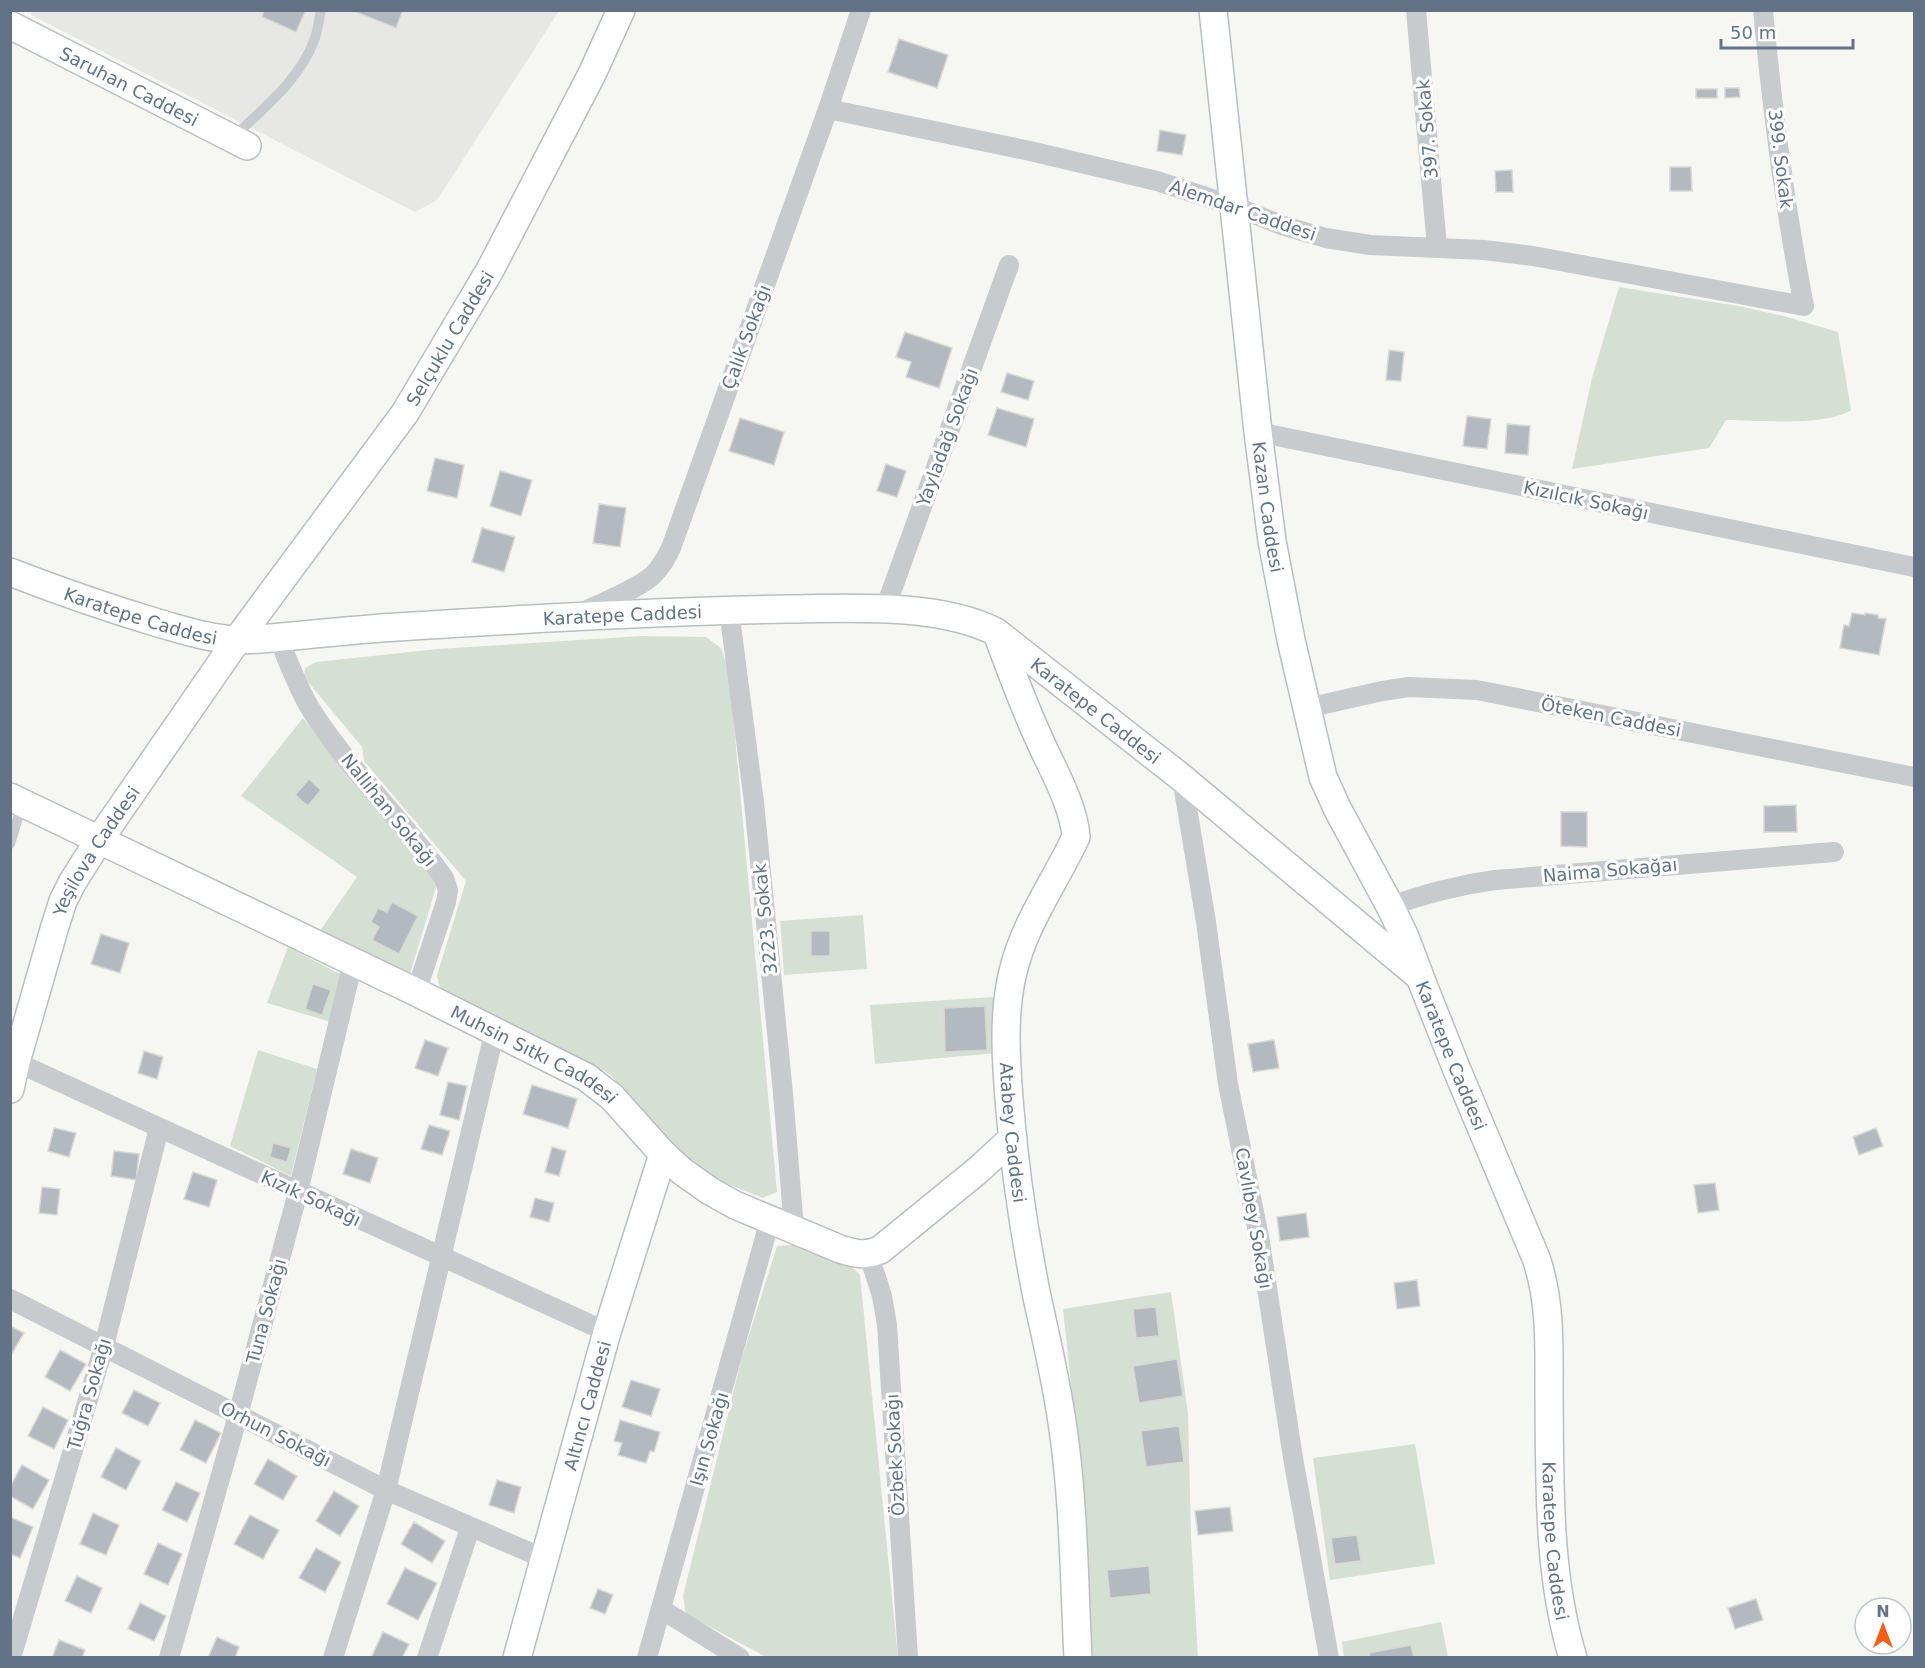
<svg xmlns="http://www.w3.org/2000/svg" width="1925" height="1668" font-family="'DejaVu Sans',sans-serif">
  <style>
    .built { fill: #e7e8e6 }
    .green { fill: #d6dfd3 }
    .building { fill: #b3b9bf; stroke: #d8d8d5; stroke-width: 1.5 }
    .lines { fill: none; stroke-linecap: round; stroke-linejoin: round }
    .secondary-casing { stroke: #b9bec3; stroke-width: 30 }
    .lane { stroke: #c8cbce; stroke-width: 10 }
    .street { stroke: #c8cbce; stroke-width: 20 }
    .secondary { stroke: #fff; stroke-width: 27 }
    .labels { text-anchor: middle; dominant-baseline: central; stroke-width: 6; stroke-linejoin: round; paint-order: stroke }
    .street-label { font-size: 18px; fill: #627387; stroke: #fff }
  </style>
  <rect width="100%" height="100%" fill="#f6f7f2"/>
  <polygon class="built" points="32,10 559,11 437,200 415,212 31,15"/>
  <g class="green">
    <path d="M 1619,287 L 1738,306 L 1784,316 L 1838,332 L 1851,410 C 1825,427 1757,420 1726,420 L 1709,448 L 1572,469 L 1592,378 Z"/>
    <polygon points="642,636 706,637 721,648 729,671 777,1192 763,1198 703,1174 654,1132 635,1104 611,1075 590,1063 440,989 437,975 466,881 364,761 362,747 304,677 305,668 316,662 438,649"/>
    <polygon points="303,718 438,881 410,974 319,932 357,877 241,796"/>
    <polygon points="863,915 867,969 784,975 780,921"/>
    <polygon points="288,947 340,974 331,1022 267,1003"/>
    <polygon points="993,997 997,1053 875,1064 870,1005"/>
    <polygon points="258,1050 317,1069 291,1176 230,1146"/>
    <path d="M 793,1245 C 815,1252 845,1257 860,1275 L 898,1657 L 766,1657 L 686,1614 L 683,1596 L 742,1357 L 777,1246 Z"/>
    <polygon points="1171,1292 1188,1413 1191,1536 1198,1657 1090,1657 1081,1478 1063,1309"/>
    <polygon points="1415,1444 1435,1564 1330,1580 1313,1458"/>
    <polygon points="1441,1622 1448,1657 1344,1657 1342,1642"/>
  </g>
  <g class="building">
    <polygon points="264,10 306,10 296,32 262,17"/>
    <polygon points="351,10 403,10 396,28"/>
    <polygon points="899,39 948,55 937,88 888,72"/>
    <polygon points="1725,88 1739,88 1740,97 1725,98"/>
    <rect x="1696" y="89" width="21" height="9"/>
    <polygon points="1160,130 1186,135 1182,155 1157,151"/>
    <polygon points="1670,167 1691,167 1692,191 1670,191"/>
    <polygon points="1512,170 1513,192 1496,192 1495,171"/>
    <polygon points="905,332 952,348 939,388 906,377 911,362 896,357"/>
    <polygon points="1389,350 1404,352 1401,381 1386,380"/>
    <polygon points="1007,373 1034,381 1028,400 1001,392"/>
    <polygon points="997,408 1034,419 1026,447 988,435"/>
    <polygon points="1467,416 1491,419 1487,449 1463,446"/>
    <polygon points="740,418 784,432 774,465 729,451"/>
    <polygon points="1507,424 1530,426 1528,455 1505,453"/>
    <polygon points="435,458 464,465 457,498 427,491"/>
    <polygon points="886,464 906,471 897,497 877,491"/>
    <polygon points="500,471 532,480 521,516 490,506"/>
    <polygon points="599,504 626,508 620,547 593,543"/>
    <polygon points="482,528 515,537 504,572 472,562"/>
    <polygon points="1852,613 1865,615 1865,613 1878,615 1878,618 1886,619 1879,655 1840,648 1844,625 1849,626"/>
    <polygon points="309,779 321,790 308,806 295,795"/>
    <polygon points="1796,805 1797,832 1764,832 1764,806"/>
    <polygon points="1561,812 1587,812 1587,847 1561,846"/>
    <polygon points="392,902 418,916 399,954 372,940 379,927 371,922 378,908 387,912"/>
    <rect x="811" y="931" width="19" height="25"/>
    <polygon points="101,934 129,943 120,973 91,964"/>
    <polygon points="313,984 331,990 322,1015 305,1009"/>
    <polygon points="985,1006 987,1050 945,1052 944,1008"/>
    <polygon points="425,1040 448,1048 438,1076 415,1068"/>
    <polygon points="1274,1040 1279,1068 1253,1072 1248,1044"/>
    <polygon points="144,1051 163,1057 157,1079 138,1073"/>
    <polygon points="448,1082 467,1086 459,1120 440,1115"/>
    <polygon points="532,1085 577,1099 568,1128 523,1114"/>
    <polygon points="429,1125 450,1131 442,1155 421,1149"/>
    <polygon points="54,1128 76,1133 69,1157 48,1151"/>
    <polygon points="1876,1128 1883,1146 1859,1155 1853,1137"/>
    <polygon points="273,1143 291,1148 287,1162 270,1157"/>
    <polygon points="552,1147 566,1151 559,1176 545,1172"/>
    <polygon points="351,1149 378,1158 370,1183 343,1174"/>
    <polygon points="114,1151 139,1154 136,1180 111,1176"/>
    <polygon points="193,1172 217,1180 209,1207 184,1199"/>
    <polygon points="1715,1183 1719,1210 1698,1213 1694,1185"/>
    <polygon points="42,1187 60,1189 57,1215 39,1213"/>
    <polygon points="535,1198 554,1203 549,1222 530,1217"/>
    <polygon points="1306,1213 1309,1237 1280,1241 1277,1217"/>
    <polygon points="1417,1280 1420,1306 1397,1309 1394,1283"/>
    <polygon points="1156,1307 1159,1336 1136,1338 1133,1309"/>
    <polygon points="10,1326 24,1333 10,1357"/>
    <polygon points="60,1350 86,1364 70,1391 45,1377"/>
    <polygon points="1177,1359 1183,1396 1139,1403 1133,1366"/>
    <polygon points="631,1380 660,1389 651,1416 622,1407"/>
    <polygon points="134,1390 160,1403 148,1426 122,1413"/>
    <polygon points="43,1407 68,1420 54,1449 28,1436"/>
    <polygon points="195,1420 221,1433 206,1463 180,1450"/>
    <polygon points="620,1420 660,1432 654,1452 650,1451 646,1463 618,1455 622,1443 614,1441"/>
    <polygon points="1179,1426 1184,1462 1146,1467 1141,1431"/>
    <polygon points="116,1448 141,1461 126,1490 101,1477"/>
    <polygon points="268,1459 297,1476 283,1500 254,1484"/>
    <polygon points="22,1465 49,1480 33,1509 10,1496 10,1487"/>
    <polygon points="497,1480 521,1487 514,1513 489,1505"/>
    <polygon points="176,1482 200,1493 187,1522 162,1510"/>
    <polygon points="334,1491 359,1506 340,1536 316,1521"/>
    <polygon points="1230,1507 1233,1531 1198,1535 1195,1511"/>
    <polygon points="93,1513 119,1525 106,1555 80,1544"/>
    <polygon points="250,1515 279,1530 263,1559 234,1544"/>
    <polygon points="10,1517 33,1527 20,1558 10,1554"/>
    <polygon points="414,1522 445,1541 432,1563 401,1544"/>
    <polygon points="1357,1535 1361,1561 1335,1564 1331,1538"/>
    <polygon points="158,1543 182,1554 168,1585 144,1574"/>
    <polygon points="316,1548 341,1562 325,1592 299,1578"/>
    <polygon points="1149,1566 1151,1594 1110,1598 1107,1570"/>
    <polygon points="405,1568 437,1583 418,1620 387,1604"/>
    <polygon points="77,1576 102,1588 91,1613 65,1601"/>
    <polygon points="598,1589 613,1595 605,1614 590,1608"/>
    <polygon points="1756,1599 1763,1620 1735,1629 1728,1608"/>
    <polygon points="140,1603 166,1616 154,1641 128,1629"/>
    <polygon points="383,1632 409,1644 402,1658 371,1658"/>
    <polygon points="217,1637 239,1647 235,1658 208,1658"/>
    <polygon points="59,1640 85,1650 82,1658 52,1658"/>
    <polygon points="1411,1645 1414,1658 1370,1658 1369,1653"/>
  </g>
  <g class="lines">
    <g class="secondary-casing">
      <g id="secondary">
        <path id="s1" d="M 1213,10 L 1258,432 L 1272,541 L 1291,640 L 1323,777 L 1337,808 L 1390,906 L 1405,937 L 1419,974"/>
        <path id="s2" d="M 10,25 L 247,146"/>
        <path id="s3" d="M 10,572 C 59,591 108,608 158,623 C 183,630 210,639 236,640 C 255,640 273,638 292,636 C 327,633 362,629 397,627 C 527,619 658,611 788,609 C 851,608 940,603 996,632 L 1182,778 L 1420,977 L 1457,1070 L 1536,1258 C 1551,1301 1549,1348 1549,1394 C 1550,1483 1547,1572 1573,1658"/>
        <path id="s4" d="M 997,633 C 1010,669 1024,706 1040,741 C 1053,770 1074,806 1076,837 C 1054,884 1023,925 1012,976 C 1003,1016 1006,1058 1009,1099 C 1014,1165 1024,1232 1037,1297 C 1046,1338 1056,1380 1062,1422 C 1074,1500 1074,1579 1078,1658"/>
        <path id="s5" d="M 10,797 L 416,992 L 586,1077 L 612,1097 L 663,1154 L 683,1172 L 710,1191 L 735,1205 L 840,1249 C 855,1254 865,1256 880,1250 L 977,1171 L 1013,1138"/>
        <path id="s6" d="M 10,1089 L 16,1062 L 55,926 L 63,901 L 72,883 L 99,840 L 237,640 L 405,413 L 490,270 L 592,74 L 621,10"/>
        <path id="s7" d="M 517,1658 L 607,1332 L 663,1154"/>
      </g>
    </g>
    <g class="lane">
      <path d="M 232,138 C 263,109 301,79 315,38 C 318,29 319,19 321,10"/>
      <polyline points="10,844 22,805"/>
    </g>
    <g class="street">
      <polyline points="1416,10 1437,247"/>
      <path d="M 828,109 L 1030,151 L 1157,181 L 1234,206 L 1284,226 L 1326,238 L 1370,245 L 1484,250 L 1533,256 L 1804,306 C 1785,208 1772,109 1763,10"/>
      <polyline points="1258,432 1914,567"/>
      <polyline points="885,609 1009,265"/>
      <polyline points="729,610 754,802 783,1093 794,1229"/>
      <path d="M 579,614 C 601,603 634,591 652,576 C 661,568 666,558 671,548 L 828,109 L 861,10"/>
      <path d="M 278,637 C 288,661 297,686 310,708 C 349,770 403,820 444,878 L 448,890 L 446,902 L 416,992"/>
      <polyline points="1307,708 1382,691 1409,687 1477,690 1914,777"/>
      <polyline points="1182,778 1206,922 1228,1084 1260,1242 1293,1458 1329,1658"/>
      <path d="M 1390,906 C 1426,894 1457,885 1495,880 L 1834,852"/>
      <polyline points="16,1062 607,1332"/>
      <polyline points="869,1255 882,1296 887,1325 908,1658"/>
      <polyline points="10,1299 386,1490 545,1559"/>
      <polyline points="661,1609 740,1658"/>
      <polyline points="11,1658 104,1346 159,1128"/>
      <polyline points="169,1658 238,1415 298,1192 353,962"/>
      <polyline points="333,1658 386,1490 495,1030"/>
      <polyline points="427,1658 470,1528"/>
      <polyline points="647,1658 770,1220"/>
    </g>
    <use href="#secondary" class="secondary"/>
  </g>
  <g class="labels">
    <g class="street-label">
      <text stroke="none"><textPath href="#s2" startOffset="134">Saruhan Caddesi</textPath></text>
      <text transform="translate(1427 129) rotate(-95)">397. Sokak</text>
      <text transform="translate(1781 159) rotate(83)">399. Sokak</text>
      <text transform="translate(1243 210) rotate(19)">Alemdar Caddesi</text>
      <text transform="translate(746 337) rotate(-70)">Çalık Sokağı</text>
      <text stroke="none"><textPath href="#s6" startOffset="879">Selçuklu Caddesi</textPath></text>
      <text transform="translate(947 437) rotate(-70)">Yayladağ Sokağı</text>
      <text transform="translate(1586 500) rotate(12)">Kızılcık Sokağı</text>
      <text stroke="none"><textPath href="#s1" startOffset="500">Kazan Caddesi</textPath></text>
      <text stroke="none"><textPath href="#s3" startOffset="138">Karatepe Caddesi</textPath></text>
      <text stroke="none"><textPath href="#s3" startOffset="624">Karatepe Caddesi</textPath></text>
      <text stroke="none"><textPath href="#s3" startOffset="1128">Karatepe Caddesi</textPath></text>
      <text transform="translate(1611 717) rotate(11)">Öteken Caddesi</text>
      <text transform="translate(389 810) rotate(51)">Nallıhan Sokağı</text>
      <text stroke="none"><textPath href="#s6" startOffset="255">Yeşilova Caddesi</textPath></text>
      <text transform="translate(1610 870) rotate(-5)">Naima Sokağaı</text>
      <text transform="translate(765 919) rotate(-96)">3223. Sokak</text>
      <text stroke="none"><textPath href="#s5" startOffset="584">Muhsin Sıtkı Caddesi</textPath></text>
      <text stroke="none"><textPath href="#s3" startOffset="1632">Karatepe Caddesi</textPath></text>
      <text stroke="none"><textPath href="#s4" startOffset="530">Atabey Caddesi</textPath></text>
      <text transform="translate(311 1198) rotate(25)">Kızık Sokağı</text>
      <text transform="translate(1254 1218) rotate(80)">Cavlıbey Sokağı</text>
      <text transform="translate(266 1311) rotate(-75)">Tuna Sokağı</text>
      <text transform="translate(89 1394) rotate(-74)">Tuğra Sokağı</text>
      <text stroke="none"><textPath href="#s7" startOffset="262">Altıncı Caddesi</textPath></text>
      <text transform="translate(276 1434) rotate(27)">Orhun Sokağı</text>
      <text transform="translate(709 1439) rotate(-74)">Işın Sokağı</text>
      <text transform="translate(895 1455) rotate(-93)">Özbek Sokağı</text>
      <text stroke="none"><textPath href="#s3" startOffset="2136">Karatepe Caddesi</textPath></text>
    </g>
  </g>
  <rect width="1925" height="1668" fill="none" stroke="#627387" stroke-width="24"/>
  <g transform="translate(1883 1626)"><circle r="28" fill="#ffffff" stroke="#c0c7cf" stroke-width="1.5"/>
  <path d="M0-4.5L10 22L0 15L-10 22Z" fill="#f55d14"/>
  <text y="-9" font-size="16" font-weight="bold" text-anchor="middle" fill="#627387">N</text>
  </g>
  <path d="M1721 39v9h132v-9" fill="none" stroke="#627387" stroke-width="3"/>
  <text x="1730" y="39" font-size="18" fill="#627387" stroke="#ffffff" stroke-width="4.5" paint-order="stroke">50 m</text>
</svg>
